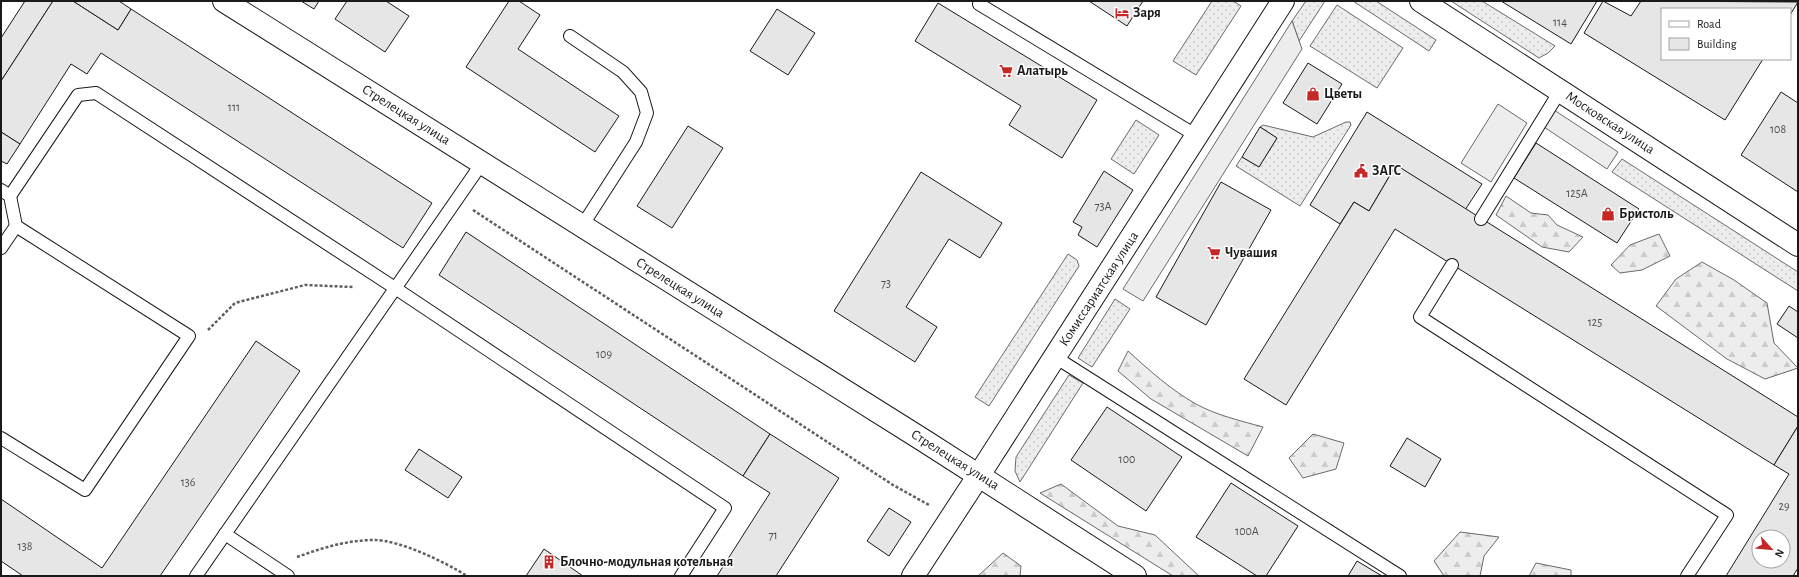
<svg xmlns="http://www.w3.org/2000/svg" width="1799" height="577" font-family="'Alegreya Sans',sans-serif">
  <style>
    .grass { fill: url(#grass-dots); stroke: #6a6a6a }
    .forest { fill: url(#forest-firs); stroke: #6a6a6a }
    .built { fill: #ededed; stroke: #6a6a6a }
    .building { fill: #e6e6e6; stroke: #1a1a1a; fill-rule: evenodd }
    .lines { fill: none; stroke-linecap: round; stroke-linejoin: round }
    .service-casing { stroke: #1a1a1a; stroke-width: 14 }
    .minor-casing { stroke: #1a1a1a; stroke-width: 24 }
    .tertiary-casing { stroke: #1a1a1a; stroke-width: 24 }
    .path { stroke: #5f5f5f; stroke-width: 2.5; stroke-dasharray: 3 2; stroke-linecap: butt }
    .service { stroke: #fff; stroke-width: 12 }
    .minor { stroke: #fff; stroke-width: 22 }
    .tertiary { stroke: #fff; stroke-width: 22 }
    .labels { text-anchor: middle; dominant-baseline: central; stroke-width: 3; stroke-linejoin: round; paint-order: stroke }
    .number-label { font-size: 12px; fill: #4d4d4d }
    .poi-label { font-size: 14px; font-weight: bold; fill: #1a1a1a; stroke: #fff; text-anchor: start }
    .street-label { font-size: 14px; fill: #1a1a1a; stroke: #fff }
  </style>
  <defs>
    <pattern id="grass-dots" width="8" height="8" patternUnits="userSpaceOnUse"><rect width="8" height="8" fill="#ededed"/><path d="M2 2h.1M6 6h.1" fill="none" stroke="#cbcbcb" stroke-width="1.8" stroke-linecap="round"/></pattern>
    <pattern id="forest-firs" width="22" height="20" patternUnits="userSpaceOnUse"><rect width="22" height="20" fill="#ededed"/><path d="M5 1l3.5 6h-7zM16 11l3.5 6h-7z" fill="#cbcbcb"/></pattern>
  </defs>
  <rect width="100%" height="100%" fill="#fff"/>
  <g class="grass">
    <polygon points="1212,1 1233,1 1241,6 1196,75 1173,61"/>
    <polygon points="1306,1 1325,1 1299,41 1292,21"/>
    <polygon points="1353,1 1376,1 1436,40 1429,51"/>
    <polygon points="1451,1 1482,1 1555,46 1548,53 1539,58"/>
    <polygon points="1337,5 1403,48 1377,88 1310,46"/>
    <polygon points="1136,120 1159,135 1134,174 1111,159"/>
    <polygon points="1346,122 1350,122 1351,125 1300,206 1236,166 1242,157 1259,167 1277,138 1260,127 1263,125 1313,137"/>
    <polygon points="1622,159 1798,272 1798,291 1612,172"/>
    <polygon points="1068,254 1077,260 1079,266 989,406 975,397"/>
    <polygon points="1115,299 1130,309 1092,367 1078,358"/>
    <polygon points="1069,375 1083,383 1020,482 1015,471 1016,457"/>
  </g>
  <g class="forest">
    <polygon points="1506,196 1531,213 1548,215 1557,225 1583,237 1569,252 1542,247 1496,215"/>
    <polygon points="1659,234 1670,256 1642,270 1620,273 1611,265 1630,245"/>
    <polygon points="1702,262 1734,280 1767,303 1774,343 1798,368 1765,379 1727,359 1656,306 1676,279"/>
    <path d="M 1128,351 C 1149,370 1171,390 1196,404 C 1216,415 1241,421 1263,427 L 1248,456 L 1151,399 L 1118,371 Z"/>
    <polygon points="1313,434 1344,443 1336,469 1303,478 1289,458"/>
    <polygon points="1061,484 1118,526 1155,535 1199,576 1173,576 1040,493"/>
    <polygon points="1460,532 1499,537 1484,556 1480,576 1444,576 1434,561"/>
    <polygon points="1003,553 1021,566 1020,576 978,576"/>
    <polygon points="1536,563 1571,570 1571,576 1529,576"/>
  </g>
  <g class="built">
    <polygon points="1292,21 1302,49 1143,301 1123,289"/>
    <polygon points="1498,104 1527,123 1491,182 1461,163"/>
    <polygon points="1554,110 1618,152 1607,169 1544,127"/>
  </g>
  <g class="building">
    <polygon points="25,1 53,1 1,81 1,38"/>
    <polygon points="53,1 73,1 118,30 131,9 432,203 403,248 101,53 87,74 71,64 20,144 1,132 1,81"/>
    <polygon points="73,1 119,1 131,9 118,30"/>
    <polygon points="301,1 319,1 314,9"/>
    <polygon points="347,1 386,1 409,16 385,52 335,19"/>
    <polygon points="509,1 519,1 540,15 518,49 619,116 595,152 466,67"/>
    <polygon points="1089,1 1143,1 1127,26"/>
    <polygon points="1501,1 1597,1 1571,44"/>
    <polygon points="1603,1 1631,16 1641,1 1798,2 1790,15 1790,9 1662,9 1662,59 1763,59 1725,120 1584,33"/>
    <polygon points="938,3 1097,100 1062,158 1009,125 1021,106 915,41"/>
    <polygon points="777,9 815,33 788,75 750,51"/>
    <polygon points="1308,63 1342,84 1317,124 1283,103"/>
    <polygon points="1781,92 1798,103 1798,192 1741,155"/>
    <polygon points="1367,112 1482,184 1465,210 1396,165 1369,211 1354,202 1340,224 1310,205"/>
    <polygon points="688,126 723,148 672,228 637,206"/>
    <polygon points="1260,127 1277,138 1259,167 1242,157"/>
    <polygon points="1,132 20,144 7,164 1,161"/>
    <polygon points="1536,143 1639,209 1617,243 1514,178"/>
    <polygon points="1396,165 1798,417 1798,426 1774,465 1395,229 1286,405 1244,379 1354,202 1369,211"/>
    <polygon points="1104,171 1133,190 1097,247 1078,235 1082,227 1073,222"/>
    <polygon points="921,172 1002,223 980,258 949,239 906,307 937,327 915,362 834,311"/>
    <polygon points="1221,182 1271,210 1206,325 1156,297"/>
    <polygon points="466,232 770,434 743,476 439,275"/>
    <polygon points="1789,306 1798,312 1798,338 1777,324"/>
    <polygon points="256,341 300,371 160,576 23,576 1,561 1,499 102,568"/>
    <polygon points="1107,407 1182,457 1146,511 1071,460"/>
    <path d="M 1798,426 L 1798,568 L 1793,576 L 1726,576 L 1789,474 L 1774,465 ZM 1759,537 L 1783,537 L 1783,561 L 1759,561 Z"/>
    <polygon points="770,434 839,478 776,576 717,576 770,493 743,476"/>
    <polygon points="1407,438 1441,459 1425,487 1390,466"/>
    <polygon points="419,449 462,477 448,498 405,470"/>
    <polygon points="1231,483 1298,526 1266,576 1257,576 1196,537"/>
    <polygon points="889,508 911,522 889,556 867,541"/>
    <polygon points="544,549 583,576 526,576"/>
    <polygon points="1357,561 1382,576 1348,576"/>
  </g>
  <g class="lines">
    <g class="service-casing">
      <g id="service">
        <polyline points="979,4 1197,136"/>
        <polyline points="570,36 623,72 641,92 647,113 636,142 582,226"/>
        <polyline points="1,190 10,196 16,226 189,336 85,490 1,438"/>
        <polyline points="10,196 78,95 96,93 395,288 725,508 681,576"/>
        <polyline points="1481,219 1560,91"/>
        <polyline points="1,248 16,226"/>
        <polyline points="1452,265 1420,317 1727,515 1687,576"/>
        <polyline points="1055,357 1400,576"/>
        <polyline points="225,534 288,576"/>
        <polyline points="196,576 482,163"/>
      </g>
    </g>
    <g class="minor-casing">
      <polyline id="minor" points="224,1 923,440 1135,576"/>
    </g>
    <g class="tertiary-casing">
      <g id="tertiary">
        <polyline points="1421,1 1798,245"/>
        <polyline points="913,576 979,475 1283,1"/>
      </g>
    </g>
    <g class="path">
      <polyline points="473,210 893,485 929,505"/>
      <polyline points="208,330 235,303 305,285 353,287"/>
      <path d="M 297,557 C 322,548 347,540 374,540 C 400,540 445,562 467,576"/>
    </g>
    <use href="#service" class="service"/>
    <use href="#minor" class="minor"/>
    <use href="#tertiary" class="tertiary"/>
  </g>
  <defs>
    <g id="hotel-bare" transform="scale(1.08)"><path d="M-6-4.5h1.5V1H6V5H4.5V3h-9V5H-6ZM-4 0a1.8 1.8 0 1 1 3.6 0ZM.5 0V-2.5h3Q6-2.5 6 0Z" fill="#c62828" stroke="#fff" stroke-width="2.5" paint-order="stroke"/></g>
    <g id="supermarket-bare" transform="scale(1.08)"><path d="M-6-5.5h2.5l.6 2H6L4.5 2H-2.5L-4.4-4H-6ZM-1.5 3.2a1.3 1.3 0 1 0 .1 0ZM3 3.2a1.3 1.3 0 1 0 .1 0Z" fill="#c62828" stroke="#fff" stroke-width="2.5" paint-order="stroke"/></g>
    <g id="shop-bare" transform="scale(1.08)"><path d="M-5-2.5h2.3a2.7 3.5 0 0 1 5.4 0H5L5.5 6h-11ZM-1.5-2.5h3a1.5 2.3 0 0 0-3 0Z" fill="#c62828" stroke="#fff" stroke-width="2.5" paint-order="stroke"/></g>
    <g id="civic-bare" transform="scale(1.08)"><path d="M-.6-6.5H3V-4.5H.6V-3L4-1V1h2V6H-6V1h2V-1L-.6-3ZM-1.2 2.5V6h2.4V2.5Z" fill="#c62828" stroke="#fff" stroke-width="2.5" paint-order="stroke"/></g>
    <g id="building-bare" transform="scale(1.08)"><path d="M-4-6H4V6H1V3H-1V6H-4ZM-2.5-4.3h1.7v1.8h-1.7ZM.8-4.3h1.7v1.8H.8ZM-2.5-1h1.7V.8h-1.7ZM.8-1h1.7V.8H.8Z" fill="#c62828" stroke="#fff" stroke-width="2.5" paint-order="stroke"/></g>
  </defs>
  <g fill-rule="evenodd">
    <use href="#hotel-bare" x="1122" y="13"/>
    <use href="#supermarket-bare" x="1006" y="71"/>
    <use href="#shop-bare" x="1313" y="94"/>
    <use href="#civic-bare" x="1361" y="171"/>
    <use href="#shop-bare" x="1608" y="214"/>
    <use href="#supermarket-bare" x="1214" y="253"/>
    <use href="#building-bare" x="549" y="562"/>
  </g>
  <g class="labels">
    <g class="number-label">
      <text x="1560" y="22">114</text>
      <text x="234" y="107">111</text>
      <text x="1778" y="129">108</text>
      <text x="1577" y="193">125А</text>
      <text x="1103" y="206">73А</text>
      <text x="886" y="283">73</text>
      <text x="1595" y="322">125</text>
      <text x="604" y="354">109</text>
      <text x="1127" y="459">100</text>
      <text x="188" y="482">136</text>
      <text x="1784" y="506">29</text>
      <text x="1247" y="531">100А</text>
      <text x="773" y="535">71</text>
      <text x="25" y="546">138</text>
    </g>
    <g class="poi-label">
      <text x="1133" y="13">Заря</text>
      <text x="1017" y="71">Алатырь</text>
      <text x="1324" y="94">Цветы</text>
      <text x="1372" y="171">ЗАГС</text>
      <text x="1619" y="214">Бристоль</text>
      <text x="1225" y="253">Чувашия</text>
      <text x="560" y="562">Блочно-модульная котельная</text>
    </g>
    <g class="street-label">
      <text transform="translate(406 115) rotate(32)">Стрелецкая улица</text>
      <text transform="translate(1610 123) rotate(33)">Московская улица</text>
      <text transform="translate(680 288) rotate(32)">Стрелецкая улица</text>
      <text transform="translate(1099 289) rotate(-57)">Комиссариатская улица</text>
      <text transform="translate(955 460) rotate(32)">Стрелецкая улица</text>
    </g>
  </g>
  <rect width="1799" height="577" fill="none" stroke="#1a1a1a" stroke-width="4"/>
  <rect x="1661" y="8" width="130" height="52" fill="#ffffff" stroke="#a3a3a3"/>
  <rect x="1669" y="21" width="20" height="6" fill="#ffffff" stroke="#a3a3a3"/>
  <text x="1697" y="28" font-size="12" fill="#1a1a1a">Road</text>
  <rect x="1669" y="38" width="20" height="12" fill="#e6e6e6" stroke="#a3a3a3"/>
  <text x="1697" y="48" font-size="12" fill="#1a1a1a">Building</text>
  <g transform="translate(1771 549) rotate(117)"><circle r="19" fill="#ffffff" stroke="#a3a3a3"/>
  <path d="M0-3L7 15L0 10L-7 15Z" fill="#c62828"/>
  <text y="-6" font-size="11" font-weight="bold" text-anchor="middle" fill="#1a1a1a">N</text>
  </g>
</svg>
